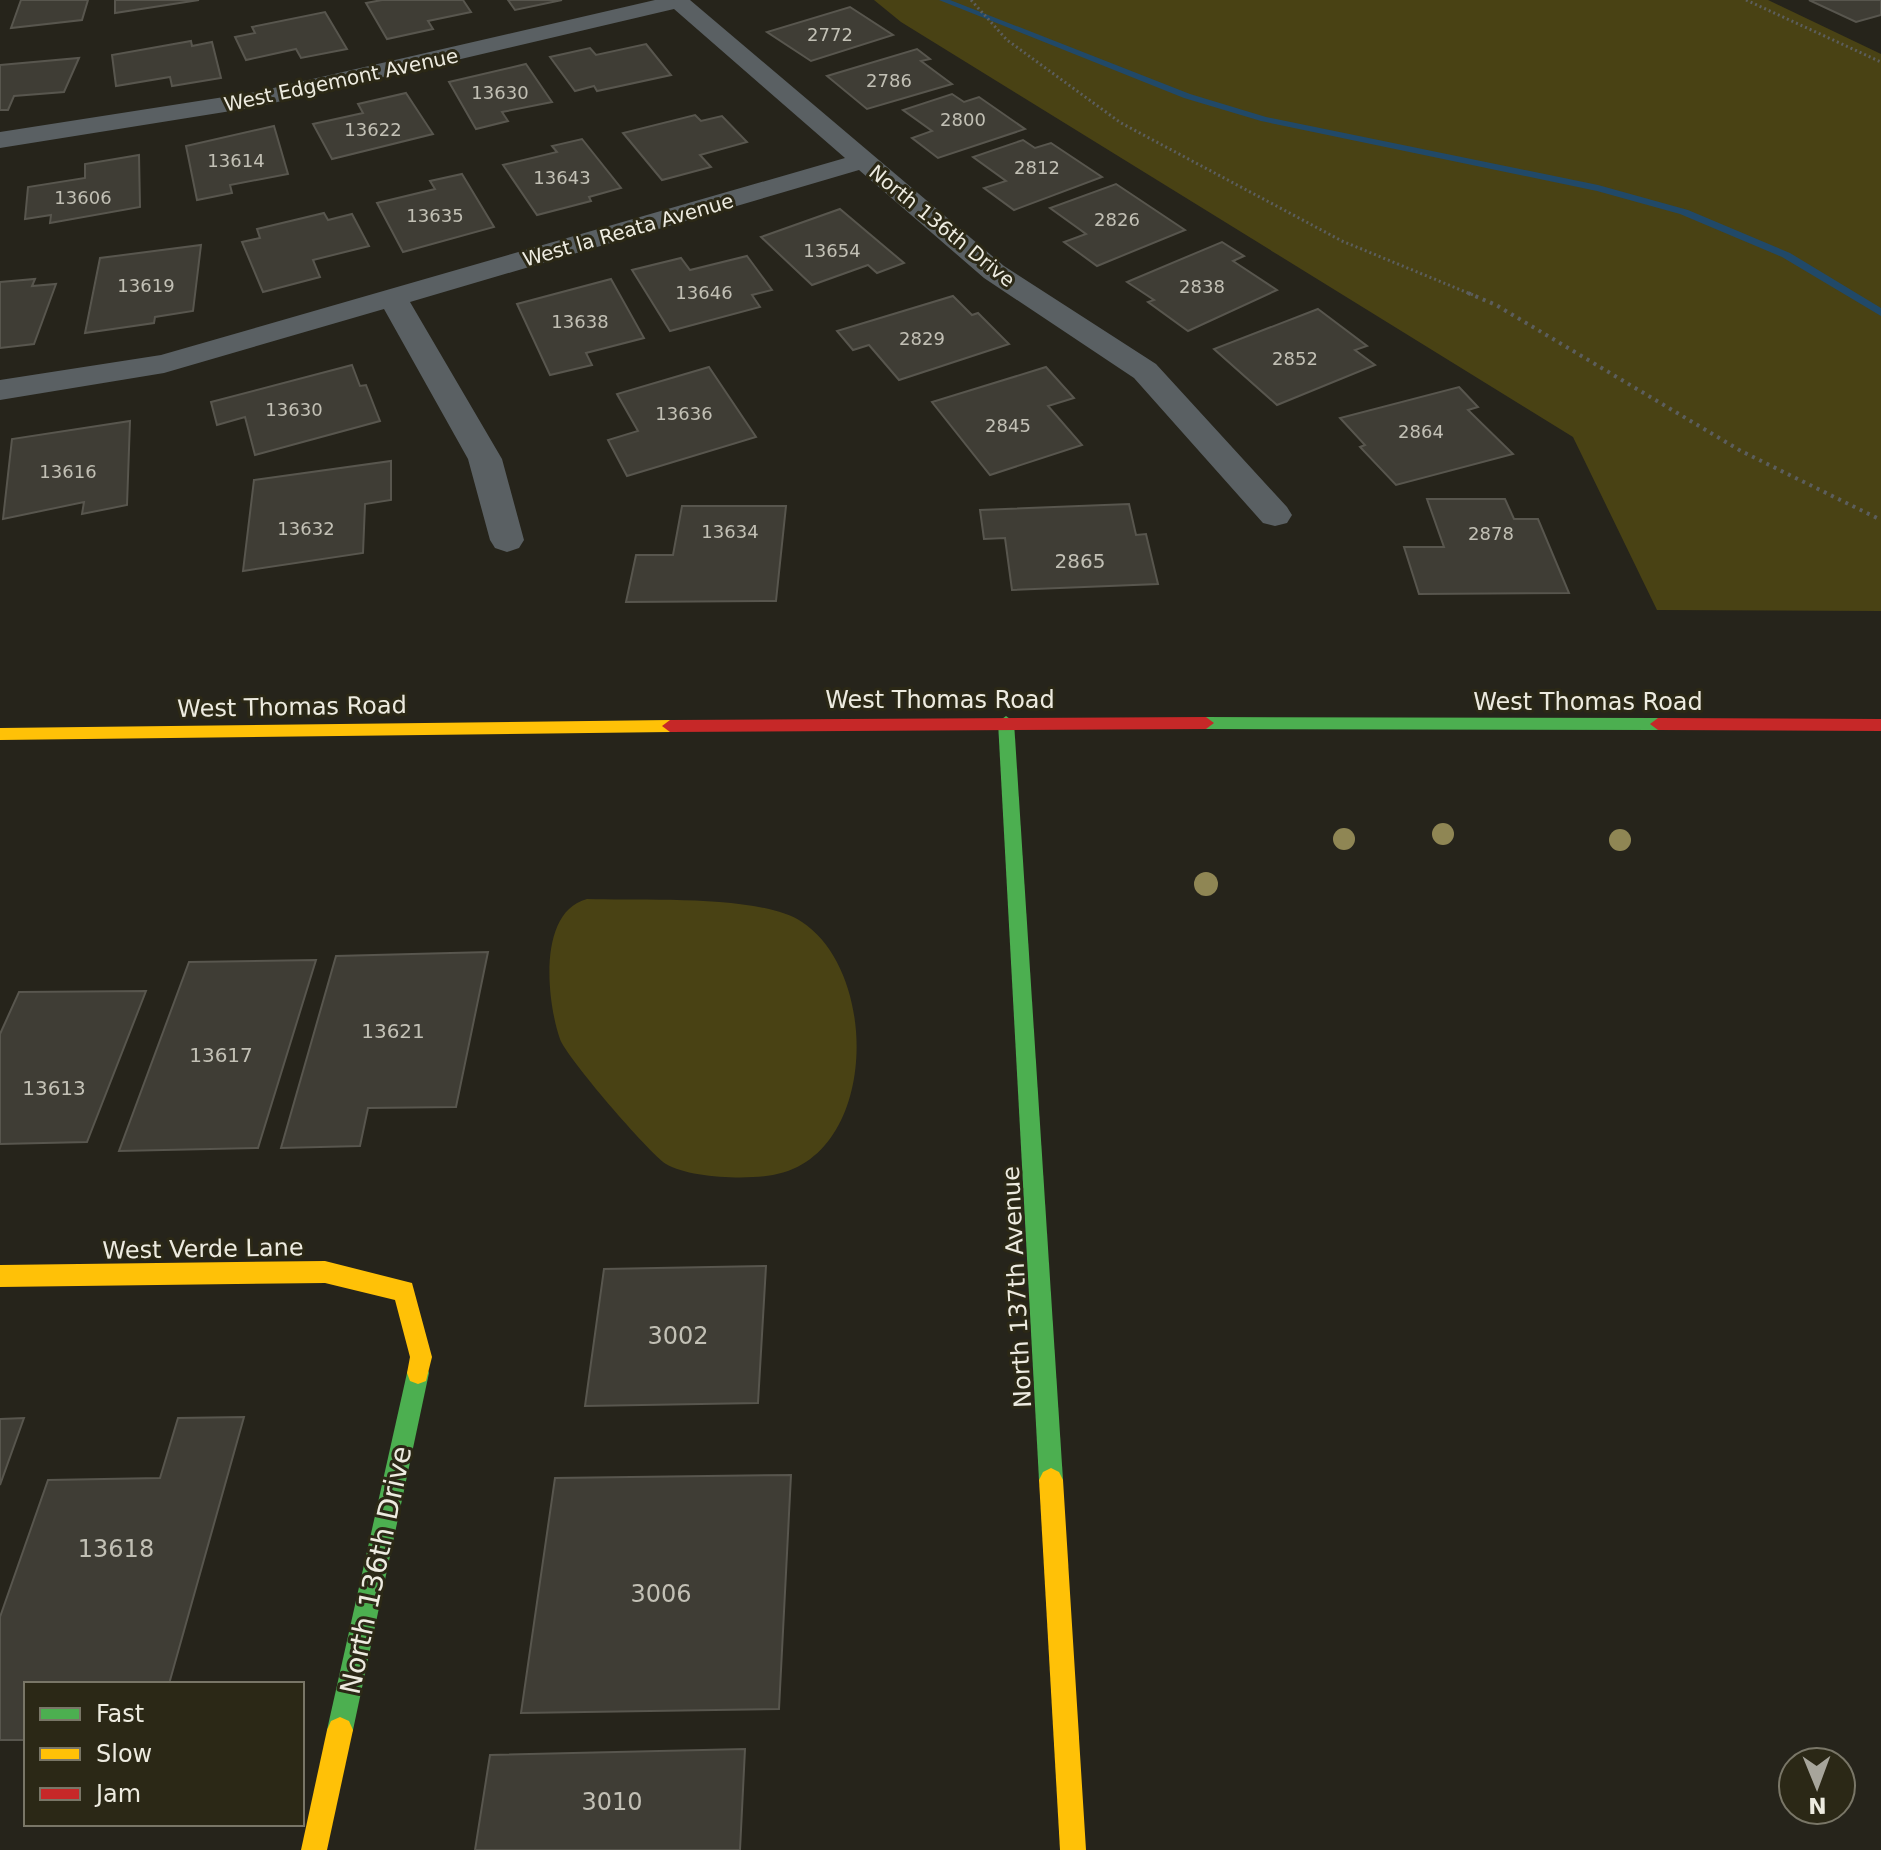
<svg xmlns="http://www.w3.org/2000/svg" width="1881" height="1850" font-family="'DejaVu Sans',sans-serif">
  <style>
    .green { fill: #494214 }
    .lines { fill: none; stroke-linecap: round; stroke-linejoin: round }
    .stream { fill: #214968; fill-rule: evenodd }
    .building { fill: #3f3d35; stroke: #58564e; stroke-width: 2 }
    .path-far1 { stroke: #5c5e5d; stroke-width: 3; stroke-dasharray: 2 3; stroke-linecap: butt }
    .path { stroke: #5c5e5d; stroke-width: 4; stroke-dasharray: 3 5; stroke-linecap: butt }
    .street { fill: #5a6063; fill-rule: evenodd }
    .fast { fill: #4caf50; fill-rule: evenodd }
    .slow { fill: #ffc107; fill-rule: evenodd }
    .jam { fill: #c62828; fill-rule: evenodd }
    .tree { fill: #8f8654 }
    .labels { text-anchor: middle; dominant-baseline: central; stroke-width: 6; stroke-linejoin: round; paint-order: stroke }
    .far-number-label { font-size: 18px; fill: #c2c0b5 }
    .far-street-label { font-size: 20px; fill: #edebe0; stroke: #2b2816 }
    .number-label { font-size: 20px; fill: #c2c0b5 }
    .street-label { font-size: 24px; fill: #edebe0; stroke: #2b2816 }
    .near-number-label { font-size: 24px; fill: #c2c0b5 }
    .near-street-label { font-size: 28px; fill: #edebe0; stroke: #2b2816 }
  </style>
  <rect width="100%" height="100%" fill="#26241b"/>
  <g class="green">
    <polygon points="874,0 1768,0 1881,54 1881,611 1657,610 1573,437 901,22"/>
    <path d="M 587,899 C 641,901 760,894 802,922 C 880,973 878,1157 773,1175 C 747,1180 689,1178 666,1164 C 649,1153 566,1057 560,1039 C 547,1002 537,912 587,899 Z"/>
  </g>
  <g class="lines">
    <polygon class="stream" points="939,0 950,0 1190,94 1266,117 1598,185 1688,210 1790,253 1881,308 1881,316 1782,257 1680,214 1597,191 1261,121 1184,98"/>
  </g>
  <g class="building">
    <polygon points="21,0 88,0 82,20 11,28"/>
    <polygon points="115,0 199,0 115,13"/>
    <polygon points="382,0 463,0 471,12 428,21 433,29 387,39 366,3"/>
    <polygon points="508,0 562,0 515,10"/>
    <polygon points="1809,0 1881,0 1881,15 1856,22"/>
    <polygon points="850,7 893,35 811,61 767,32"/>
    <polygon points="325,12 347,49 301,58 296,49 246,60 235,37 255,33 252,27"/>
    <polygon points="191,41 192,46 212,42 221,78 172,86 170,77 116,86 112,55"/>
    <polygon points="646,44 671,75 597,91 594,86 575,91 550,57 590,48 596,55"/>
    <polygon points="917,49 930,59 921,61 952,84 867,109 827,76"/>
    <polygon points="79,58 64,92 14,96 8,110 0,110 0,65"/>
    <polygon points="526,64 552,102 502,112 508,121 476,129 449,82"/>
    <polygon points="406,93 433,134 332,159 313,124 363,113 358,104"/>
    <polygon points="952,94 964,102 979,97 1025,129 938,158 912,138 932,131 903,110"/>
    <polygon points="695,115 701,121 722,116 747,142 700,155 711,167 662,180 623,133"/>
    <polygon points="274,126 288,174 230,185 232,193 197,200 186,146"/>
    <polygon points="582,139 621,188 589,197 591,201 537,215 503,165 557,152 552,146"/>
    <polygon points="1023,140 1035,148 1051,143 1102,177 1014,210 984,188 1006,181 973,157"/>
    <polygon points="139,155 140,207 50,223 51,215 25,219 28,187 85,178 85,164"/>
    <polygon points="462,174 494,227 403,252 377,203 435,189 430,181"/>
    <polygon points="1116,184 1185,230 1097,266 1064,242 1086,234 1050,208"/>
    <polygon points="840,209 904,263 877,273 868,265 812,285 761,237"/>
    <polygon points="324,213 328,220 352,214 369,246 313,260 320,277 263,292 242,242 260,238 257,229"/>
    <polygon points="1222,242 1244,256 1233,261 1277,290 1188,331 1148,302 1154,300 1127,282"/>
    <polygon points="201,245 193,311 155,317 154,323 85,333 100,258"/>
    <polygon points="747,256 772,290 752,295 760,307 670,331 632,270 681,258 690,270"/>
    <polygon points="35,279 32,286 56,284 34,344 0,348 0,282"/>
    <polygon points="611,279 644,338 586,353 592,365 550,375 517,304"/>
    <polygon points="953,296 972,315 978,313 1009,344 899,380 869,345 853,350 837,331"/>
    <polygon points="1318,309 1367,346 1355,350 1375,365 1277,405 1214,349"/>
    <polygon points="352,365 360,386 366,385 380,421 255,455 245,417 217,425 211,402"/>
    <polygon points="709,367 756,437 627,476 608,440 638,431 617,394"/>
    <polygon points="1046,367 1074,398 1048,406 1082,445 990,475 932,402"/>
    <polygon points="1459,387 1478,407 1468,410 1513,454 1396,485 1360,447 1365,445 1340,418"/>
    <polygon points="130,421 127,505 82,514 84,502 3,519 12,439"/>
    <polygon points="391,461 391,500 365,504 363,553 243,571 254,480"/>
    <polygon points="1427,499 1505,499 1514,519 1538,519 1569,593 1419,594 1404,547 1444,547"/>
    <polygon points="1129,504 1136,535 1146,534 1158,584 1012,590 1005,538 984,539 980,510"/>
    <polygon points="682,506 786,506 776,601 626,602 636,555 673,555"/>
    <polygon points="488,952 456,1107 368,1108 360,1146 281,1148 336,956"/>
    <polygon points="316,960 258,1148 119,1151 189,962"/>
    <polygon points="146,991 87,1142 0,1144 0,1034 19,992"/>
    <polygon points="766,1266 758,1403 585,1406 604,1269"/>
    <polygon points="244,1417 169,1684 26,1684 26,1740 0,1740 0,1617 48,1480 160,1478 178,1418"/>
    <polygon points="24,1418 0,1485 0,1419"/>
    <polygon points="791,1475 779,1709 521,1713 555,1478"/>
    <polygon points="745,1749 740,1850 475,1850 490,1755"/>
  </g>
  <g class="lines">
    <g class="path-far1">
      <polyline points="971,0 1007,40 1121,123 1342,241 1473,295"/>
      <polyline points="1746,0 1881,62"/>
    </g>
    <polyline class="path" points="1468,293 1496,305 1741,451 1881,520"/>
    <polygon class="street" points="655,0 690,0 1004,266 1156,364 1287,507 1292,515 1287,523 1275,526 1263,523 1134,378 984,278 859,170 410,302 502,459 524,540 519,548 507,552 495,548 490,540 468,459 384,309 164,373 0,400 0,380 161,355 845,158 674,9 256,107 0,148 0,132 256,92"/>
    <g class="fast">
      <polygon points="1006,716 1014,722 1063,1480 1059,1488 1051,1492 1043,1488 1039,1480 998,722"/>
      <polygon points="1206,717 1658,718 1666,724 1658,730 1206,729 1198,723"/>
      <polygon points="418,1362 426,1365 429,1373 353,1730 349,1739 340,1743 331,1739 327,1730 407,1373 410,1365"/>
    </g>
    <g class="slow">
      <polygon points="670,720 678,726 670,732 0,740 0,728"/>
      <polygon points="325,1261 412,1283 432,1357 426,1381 418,1384 410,1381 407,1373 410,1357 395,1300 325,1283 0,1287 0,1265"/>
      <polygon points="1051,1468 1059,1472 1063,1480 1086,1850 1060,1850 1039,1480 1043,1472"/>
      <polygon points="340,1717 349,1721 353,1730 327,1850 301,1850 327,1730 331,1721"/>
    </g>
    <g class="jam">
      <polygon points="1206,717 1214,723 1206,729 670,732 662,726 670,720"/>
      <polygon points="1658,718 1881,719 1881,731 1658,730 1650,724"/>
    </g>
  </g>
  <g class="tree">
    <circle cx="1443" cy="834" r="11"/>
    <circle cx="1344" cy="839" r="11"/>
    <circle cx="1620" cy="840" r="11"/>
    <circle cx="1206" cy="884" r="12"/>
  </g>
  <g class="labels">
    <g class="far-number-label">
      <text x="830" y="34">2772</text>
      <text x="889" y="80">2786</text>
      <text x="500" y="92">13630</text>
      <text x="963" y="119">2800</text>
      <text x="373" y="129">13622</text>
      <text x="236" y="160">13614</text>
      <text x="1037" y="167">2812</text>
      <text x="562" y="177">13643</text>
      <text x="83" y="197">13606</text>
      <text x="435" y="215">13635</text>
      <text x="1117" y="219">2826</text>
      <text x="832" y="250">13654</text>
      <text x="146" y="285">13619</text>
      <text x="1202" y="286">2838</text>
      <text x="704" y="292">13646</text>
      <text x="580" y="321">13638</text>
      <text x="922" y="338">2829</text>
      <text x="1295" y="358">2852</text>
      <text x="294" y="409">13630</text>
      <text x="684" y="413">13636</text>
      <text x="1008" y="425">2845</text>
      <text x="1421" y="431">2864</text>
      <text x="68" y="471">13616</text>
      <text x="306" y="528">13632</text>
      <text x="730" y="531">13634</text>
      <text x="1491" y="533">2878</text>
    </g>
    <g class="far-street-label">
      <text transform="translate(341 80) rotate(-12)">West Edgemont Avenue</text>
      <text transform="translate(942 226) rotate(39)">North 136th Drive</text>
      <text transform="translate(628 230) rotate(-16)">West la Reata Avenue</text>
    </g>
    <g class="number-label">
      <text x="1080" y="561">2865</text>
      <text x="393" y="1031">13621</text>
      <text x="221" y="1055">13617</text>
      <text x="54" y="1088">13613</text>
    </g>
    <g class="street-label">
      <text x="940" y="700">West Thomas Road</text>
      <text x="1588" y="702">West Thomas Road</text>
      <text transform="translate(292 707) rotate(-1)">West Thomas Road</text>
      <text transform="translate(203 1249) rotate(-1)">West Verde Lane</text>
      <text transform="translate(1017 1287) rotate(-93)">North 137th Avenue</text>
    </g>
    <g class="near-number-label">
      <text x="678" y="1336">3002</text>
      <text x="116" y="1549">13618</text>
      <text x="661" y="1594">3006</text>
      <text x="612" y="1802">3010</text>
    </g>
    <g class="near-street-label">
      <text transform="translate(376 1570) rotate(-78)">North 136th Drive</text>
    </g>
  </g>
  <rect x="24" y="1682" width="280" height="144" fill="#2b2816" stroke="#797667" stroke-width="2"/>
  <rect x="40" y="1708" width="40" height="12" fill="#4caf50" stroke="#797667" stroke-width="2"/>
  <text x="96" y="1722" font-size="24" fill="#edebe0">Fast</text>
  <rect x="40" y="1748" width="40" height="12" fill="#ffc107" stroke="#797667" stroke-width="2"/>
  <text x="96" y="1762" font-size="24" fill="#edebe0">Slow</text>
  <rect x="40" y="1788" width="40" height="12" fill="#c62828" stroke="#797667" stroke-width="2"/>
  <text x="96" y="1802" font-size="24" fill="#edebe0">Jam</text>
  <g transform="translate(1817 1786) rotate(179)"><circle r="38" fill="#2b2816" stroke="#797667" stroke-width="2"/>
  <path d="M0-6L14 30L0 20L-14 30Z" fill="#a7a59b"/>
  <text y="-12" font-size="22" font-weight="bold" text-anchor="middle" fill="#edebe0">N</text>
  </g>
</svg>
